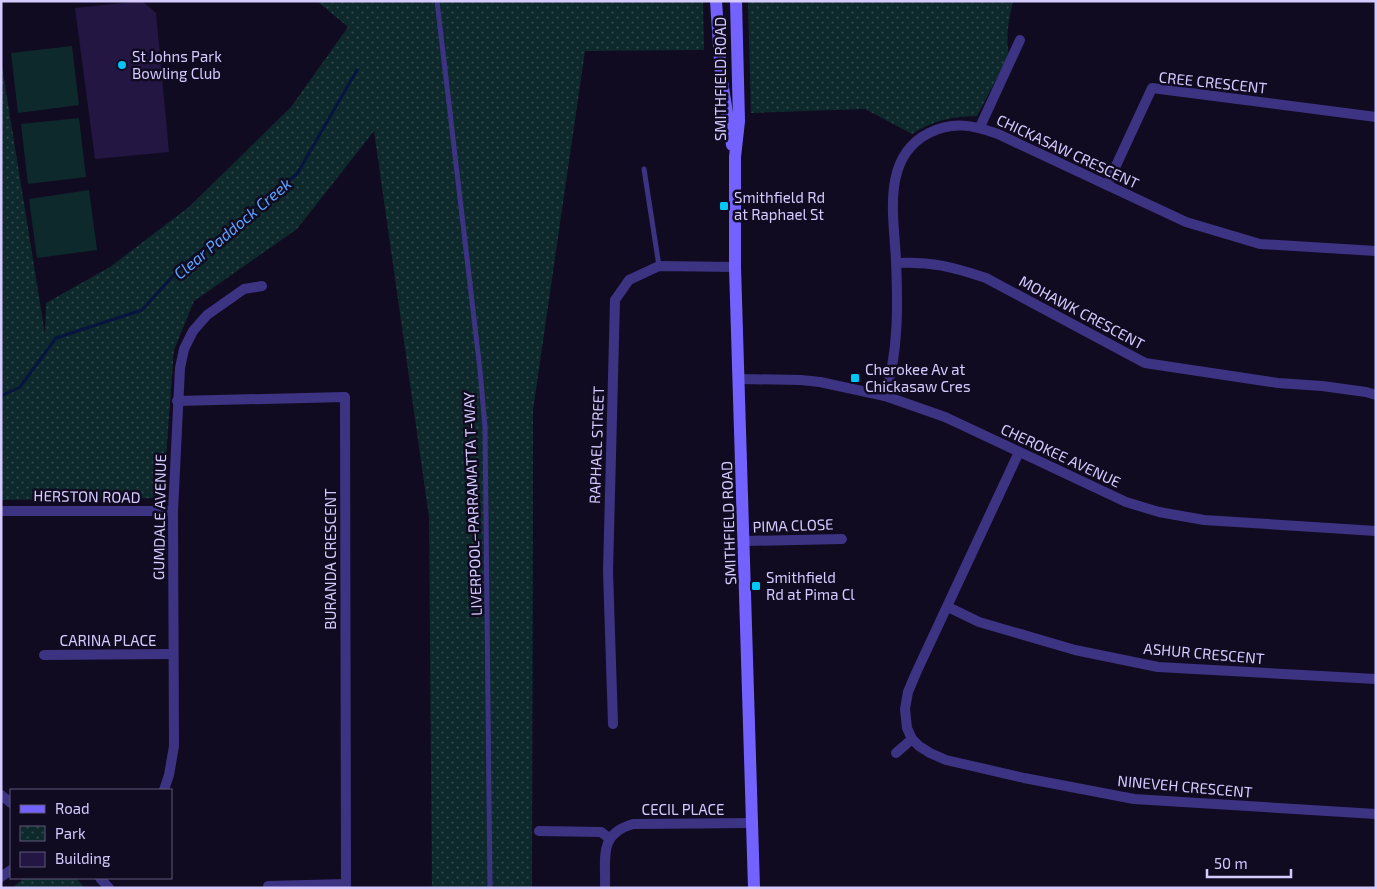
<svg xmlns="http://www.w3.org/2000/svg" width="1377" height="889" font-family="'Exo 2',sans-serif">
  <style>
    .park { fill: url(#park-dots) }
    .pitch { fill: #0e292b }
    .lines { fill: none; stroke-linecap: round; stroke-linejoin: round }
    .stream { stroke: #06153f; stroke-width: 3 }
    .building { fill: #231643 }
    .lane { stroke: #3d3383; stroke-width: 5 }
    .street { stroke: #3d3383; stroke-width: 10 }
    .secondary { stroke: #7462ff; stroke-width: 12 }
    .poi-dot { fill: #00c7f6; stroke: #110b21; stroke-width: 2 }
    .labels { text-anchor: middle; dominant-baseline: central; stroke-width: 5; stroke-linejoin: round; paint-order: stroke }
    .poi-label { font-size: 15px; fill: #d5cbff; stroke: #110b21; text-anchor: start }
    .street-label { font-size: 15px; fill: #d5cbff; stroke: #110b21 }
    .water-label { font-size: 16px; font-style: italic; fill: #59a3ff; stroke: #110b21 }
  </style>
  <defs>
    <pattern id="park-dots" width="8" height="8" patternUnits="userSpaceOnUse" patternTransform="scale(1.25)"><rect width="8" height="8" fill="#0e292b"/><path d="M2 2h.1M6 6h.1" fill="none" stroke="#30474b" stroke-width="1.8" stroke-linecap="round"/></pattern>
  </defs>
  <rect width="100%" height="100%" fill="#110b21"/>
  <g class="park">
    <polygon points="317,1 703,1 704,50 585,51 533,410 532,888 432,888 429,517 374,131 297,229 194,301 174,350 163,498 1,500 1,60 45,334 46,303 110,267 189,207 291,107 348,27"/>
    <path d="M 748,1 L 1013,1 C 1009,20 1005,36 1009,55 L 977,116 C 953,116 932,121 912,134 L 865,109 L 751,113 Z"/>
    <polygon points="24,878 76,878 85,888 12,888"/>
  </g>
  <g class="pitch">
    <polygon points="72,46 79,105 18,113 11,53"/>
    <polygon points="79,118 86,177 28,184 21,124"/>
    <polygon points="89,190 97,250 37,258 29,199"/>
  </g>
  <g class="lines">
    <polyline class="stream" points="1,396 20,387 56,338 142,310 183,265 297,174 357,70"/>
  </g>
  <polygon class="building" points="142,1 156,13 169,152 95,159 75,8"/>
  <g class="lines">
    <g class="lane">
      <polyline points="437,1 480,370 485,427 490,888"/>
      <polyline points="644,169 659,266"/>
    </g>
    <g class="street">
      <polyline points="980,127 1020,40"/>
      <polyline points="1107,185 1152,88 1376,117"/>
      <path d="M 896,263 C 931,261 953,267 986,278 L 1145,363 L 1278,383 L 1322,386 L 1366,392 L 1376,395"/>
      <polyline points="740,379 801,380 820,382 885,396 945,417 1126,502 1159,512 1204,520 1376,531"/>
      <path d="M 885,396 C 891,375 895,354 896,332 C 898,309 897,284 896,260 C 894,217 881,157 929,133 C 953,121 973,125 998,134 L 1186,222 L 1260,244 L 1376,251"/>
      <polyline points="177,401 345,397 346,888"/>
      <polyline points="1019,452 916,673 908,692 905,709 907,728 912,739 919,746 930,753 946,760 1024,778 1134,799 1376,814"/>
      <polyline points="1,511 173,511"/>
      <polyline points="745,541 842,539"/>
      <polyline points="948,607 979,622 1075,650 1158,667 1376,679"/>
      <polyline points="44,655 173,654"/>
      <polyline points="613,724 608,571 615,300 629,280 659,266 735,267"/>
      <polyline points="896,753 912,739"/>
      <polyline points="164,790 169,775 174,746 173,511 180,368 184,349 193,331 207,315 244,289 262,286"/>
      <polyline points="1,795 11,803"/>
      <polyline points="539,831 601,832 609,838"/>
      <polyline points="1,877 11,870"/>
      <polyline points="100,878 109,888"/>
      <polyline points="268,886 346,884"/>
      <path d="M 605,888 C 606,858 598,834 633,824 L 751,823"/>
    </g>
    <g class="secondary">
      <polyline points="716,1 721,75 732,145"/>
      <polyline points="736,1 739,121 735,157 735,267 754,888"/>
    </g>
  </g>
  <g class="poi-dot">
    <circle cx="122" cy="65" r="5"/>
    <rect x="719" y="201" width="10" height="10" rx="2.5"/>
    <rect x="850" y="373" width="10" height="10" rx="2.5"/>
    <rect x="751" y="581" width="10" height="10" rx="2.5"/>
  </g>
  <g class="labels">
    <g class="poi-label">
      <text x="132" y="56">St Johns Park<tspan x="132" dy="17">Bowling Club</tspan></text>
      <text x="734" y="197">Smithfield Rd<tspan x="734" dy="17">at Raphael St</tspan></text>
      <text x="865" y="369">Cherokee Av at<tspan x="865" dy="17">Chickasaw Cres</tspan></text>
      <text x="766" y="577">Smithfield<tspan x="766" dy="17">Rd at Pima Cl</tspan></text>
    </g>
    <g class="street-label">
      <text transform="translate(720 79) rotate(-90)">SMITHFIELD ROAD</text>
      <text transform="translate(1213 82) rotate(6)">CREE CRESCENT</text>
      <text transform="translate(1068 151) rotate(25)">CHICKASAW CRESCENT</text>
      <text transform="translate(1082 312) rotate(28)">MOHAWK CRESCENT</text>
      <text transform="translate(596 445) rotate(-88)">RAPHAEL STREET</text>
      <text transform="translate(1061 455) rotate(25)">CHEROKEE AVENUE</text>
      <text transform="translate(87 496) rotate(1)">HERSTON ROAD</text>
      <text transform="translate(472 504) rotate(-92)">LIVERPOOL–PARRAMATTA T-WAY</text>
      <text transform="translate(159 517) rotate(-89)">GUMDALE AVENUE</text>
      <text transform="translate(728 523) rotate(-92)">SMITHFIELD ROAD</text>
      <text transform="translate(793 525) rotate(-2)">PIMA CLOSE</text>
      <text transform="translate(330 559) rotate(-90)">BURANDA CRESCENT</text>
      <text x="108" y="640">CARINA PLACE</text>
      <text transform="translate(1204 653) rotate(5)">ASHUR CRESCENT</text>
      <text transform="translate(1185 786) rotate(5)">NINEVEH CRESCENT</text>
      <text x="683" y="809">CECIL PLACE</text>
    </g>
    <g class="water-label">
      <text transform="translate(232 228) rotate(-40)">Clear Paddock Creek</text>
    </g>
  </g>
  <rect width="1377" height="889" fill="none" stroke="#d5cbff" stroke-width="5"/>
  <rect x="10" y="789" width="162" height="90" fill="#110b21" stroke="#5f587a"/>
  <rect x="20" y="805" width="25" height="8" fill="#7462ff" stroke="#5f587a"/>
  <text x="55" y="814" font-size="15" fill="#d5cbff">Road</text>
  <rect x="20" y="826" width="25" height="15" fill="url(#park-dots)" stroke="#5f587a"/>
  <text x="55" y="839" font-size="15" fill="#d5cbff">Park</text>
  <rect x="20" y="852" width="25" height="15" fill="#231643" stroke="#5f587a"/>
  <text x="55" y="864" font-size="15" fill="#d5cbff">Building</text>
  <path d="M1207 869v8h84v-8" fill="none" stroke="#d5cbff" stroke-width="2.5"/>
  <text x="1214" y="869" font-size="15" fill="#d5cbff" stroke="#110b21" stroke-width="4" paint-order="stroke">50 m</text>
</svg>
